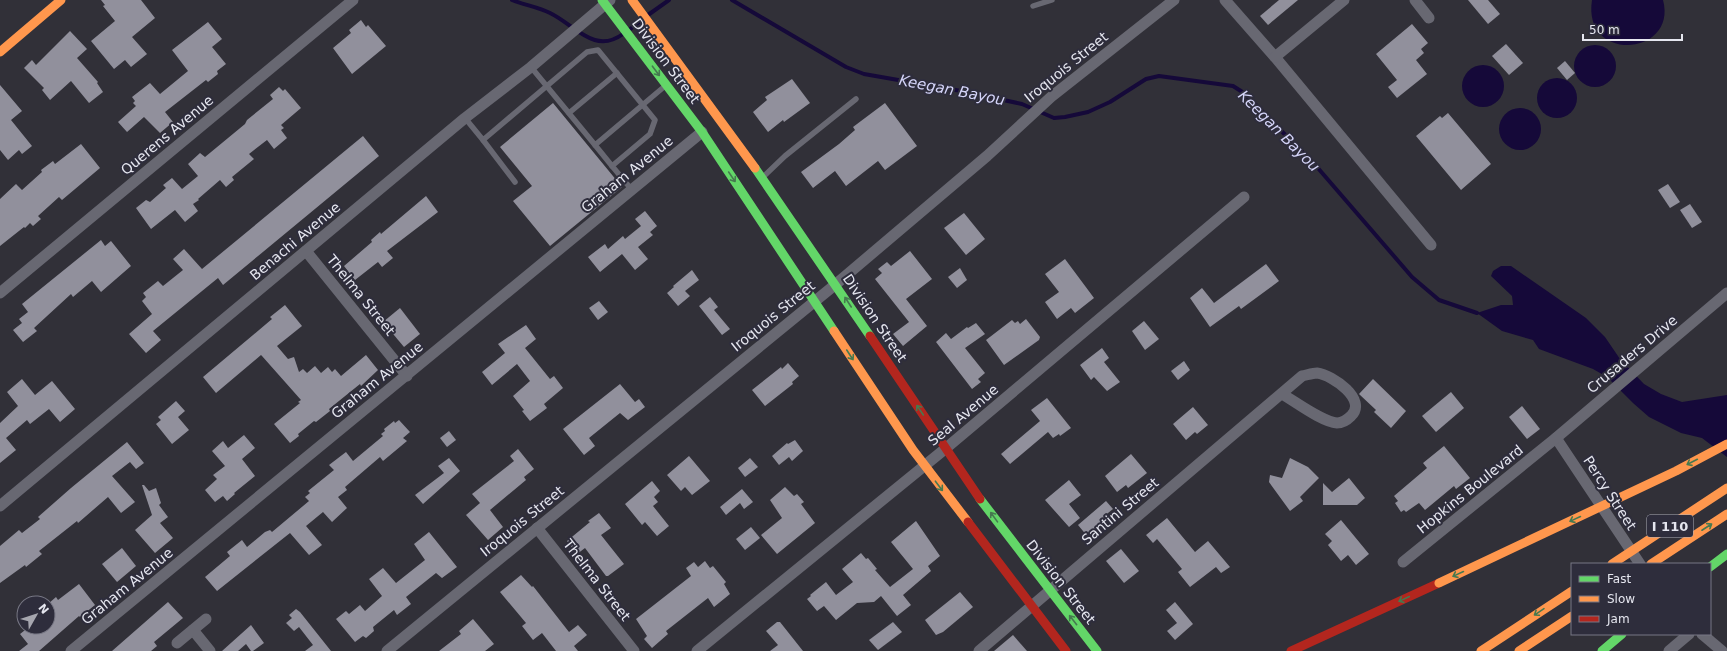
<svg xmlns="http://www.w3.org/2000/svg" width="1727" height="651" font-family="'DejaVu Sans',sans-serif">
  <style>
    .water { fill: #150939 }
    .lines { fill: none; stroke-linecap: round; stroke-linejoin: round }
    .stream { stroke: #150939; stroke-width: 4 }
    .building { fill: #91909c }
    .lane { stroke: #686872; stroke-width: 5.5 }
    .street { stroke: #686872; stroke-width: 11 }
    .fast { stroke: #63d668; stroke-width: 9 }
    .slow { stroke: #ff974d; stroke-width: 9 }
    .jam { stroke: #b3261e; stroke-width: 9 }
    .slow-bridge { stroke: #ff974d; stroke-width: 9 }
    .oneway { stroke: #467950 }
    .labels { text-anchor: middle; dominant-baseline: central; stroke-width: 4; stroke-linejoin: round; paint-order: stroke }
    .shield { fill: #2e2d3c; stroke: #aeaeb9; stroke-width: 1 }
    .shield-label { font-size: 13px; font-weight: bold; fill: #e5e6ef }
    .street-label { font-size: 14px; fill: #e5e6ef; stroke: #2e2d3c }
    .water-label { font-size: 15px; font-style: italic; fill: #d4d4f8; stroke: #2e2d3c }
  </style>
  <rect width="100%" height="100%" fill="#313038"/>
  <g class="water">
    <path d="M 1592,0 L 1663,0 C 1678,56 1582,64 1592,0 Z"/>
    <circle cx="1595" cy="66" r="21"/>
    <circle cx="1483" cy="86" r="21"/>
    <circle cx="1557" cy="98" r="20"/>
    <circle cx="1520" cy="129" r="21"/>
    <polygon points="1501,266 1511,266 1586,318 1605,337 1620,359 1644,384 1661,394 1682,402 1727,395 1727,457 1702,438 1681,433 1649,417 1633,403 1607,377 1593,369 1539,349 1533,340 1502,331 1477,313 1501,305 1513,305 1512,296 1491,276 1493,271"/>
  </g>
  <g class="lines">
    <g class="stream">
      <path d="M 512,0 C 524,5 538,7 550,13 C 575,25 594,55 623,34"/>
      <polyline points="732,0 846,67 864,74 961,91 1022,104 1054,118 1065,117 1088,112 1110,102 1146,79 1159,76 1233,86 1244,93 1317,167 1412,277 1439,300 1477,313"/>
      <polyline points="648,15 669,0"/>
      <polyline points="629,30 643,19"/>
    </g>
  </g>
  <g class="building">
    <polygon points="101,0 141,0 155,18 132,37 147,54 131,67 125,60 114,69 91,41 115,21 103,6 105,5"/>
    <polygon points="1279,0 1298,0 1268,25 1260,16"/>
    <polygon points="1468,0 1488,0 1500,14 1488,24"/>
    <polygon points="361,20 366,27 368,25 386,46 352,74 333,48 351,33 349,30"/>
    <polygon points="208,22 222,39 212,47 226,64 217,71 218,74 208,82 206,80 165,112 173,122 160,133 144,117 127,132 118,122 136,106 133,103 135,101 132,97 150,83 160,94 188,71 172,50"/>
    <polygon points="1412,24 1428,43 1421,49 1424,53 1416,60 1427,74 1397,98 1388,87 1397,80 1376,54"/>
    <polygon points="70,31 87,49 77,58 98,82 97,83 103,92 89,103 71,81 50,100 42,90 44,88 24,68 32,60 36,65"/>
    <polygon points="1506,44 1523,63 1509,75 1492,56"/>
    <polygon points="1565,61 1575,73 1567,80 1557,68"/>
    <polygon points="792,79 810,103 784,122 783,120 768,132 753,112 767,100 765,97"/>
    <polygon points="0,85 22,111 11,120 32,146 22,154 19,150 8,160 0,150"/>
    <polygon points="279,87 283,91 285,89 301,108 281,125 284,128 281,130 287,138 274,149 267,140 249,154 254,159 232,177 234,180 226,187 220,180 198,199 199,200 193,204 198,211 185,222 175,210 151,229 136,208 146,200 150,202 166,188 163,185 172,178 182,189 198,176 188,164 200,153 205,157 245,124 247,120 273,99 270,95"/>
    <polygon points="553,103 622,187 550,246 513,201 532,186 500,147"/>
    <polygon points="885,103 917,146 885,170 878,161 846,186 835,171 813,188 801,172 839,144 855,130 853,127"/>
    <polygon points="1448,113 1491,164 1461,190 1416,136 1440,116 1442,118"/>
    <polygon points="363,136 379,156 223,285 218,278 153,331 161,340 146,353 129,334 152,314 142,301 146,297 143,293 158,281 163,286 183,270 173,259 184,249 202,269"/>
    <polygon points="81,144 100,168 62,200 59,197 38,216 41,219 33,226 30,223 25,228 24,227 0,246 0,199 16,184 22,190 42,172 41,170 53,161 55,164"/>
    <polygon points="1668,184 1680,202 1670,208 1658,190"/>
    <polygon points="426,196 438,212 387,251 393,258 382,267 378,262 355,280 344,266 372,242 371,240 380,232 381,234"/>
    <polygon points="1690,204 1702,222 1692,228 1680,210"/>
    <polygon points="645,211 657,226 650,232 653,235 638,247 648,259 635,270 622,254 600,272 588,257 605,244 608,249 623,236 625,239 641,226 635,219"/>
    <polygon points="964,213 985,239 966,255 944,228"/>
    <polygon points="101,240 105,246 111,241 131,266 101,292 92,281 73,297 71,294 34,328 37,331 23,342 13,330 22,323 19,319 28,312 22,304"/>
    <polygon points="910,251 932,279 906,299 927,326 903,346 893,334 909,322 875,279 882,273 878,269 887,262 891,266"/>
    <polygon points="1065,259 1094,298 1075,313 1071,308 1057,319 1045,302 1059,292 1045,274"/>
    <polygon points="1266,264 1279,281 1241,309 1239,306 1210,327 1190,298 1202,288 1214,303"/>
    <polygon points="960,268 967,280 957,288 948,277"/>
    <polygon points="692,270 699,280 685,291 690,296 678,306 667,293 674,287 673,286"/>
    <polygon points="710,297 718,307 714,310 730,329 722,335 699,306"/>
    <polygon points="599,301 608,312 598,320 589,308"/>
    <polygon points="285,305 302,326 277,346 288,359 294,357 299,372 303,369 307,373 315,366 321,373 328,367 332,372 335,369 341,376 366,355 378,370 361,386 360,384 329,409 330,411 316,422 314,421 298,434 299,436 290,443 274,424 300,403 298,402 301,400 262,356 261,355 216,393 203,377 272,319 270,317"/>
    <polygon points="400,308 420,334 404,347 383,322"/>
    <polygon points="1026,319 1040,337 1039,340 1004,365 986,340 1012,320 1015,323 1018,321 1020,324"/>
    <polygon points="1144,321 1159,339 1145,350 1132,331"/>
    <polygon points="976,323 985,334 965,348 985,373 978,379 981,382 972,389 936,342 946,333 951,339 967,327 968,328"/>
    <polygon points="526,325 536,339 525,348 550,379 554,376 563,388 544,404 547,408 530,421 522,411 524,410 513,396 530,381 517,364 492,385 482,372 505,353 498,344"/>
    <polygon points="1102,348 1109,358 1104,362 1120,382 1107,391 1094,377 1091,380 1080,365"/>
    <polygon points="1184,361 1190,370 1178,380 1171,371"/>
    <polygon points="788,363 799,376 792,382 793,384 765,406 752,390 781,367 782,369"/>
    <polygon points="22,379 35,395 52,381 75,409 60,422 49,409 30,424 27,420 6,438 16,450 0,463 0,423 18,406 7,392"/>
    <polygon points="1373,379 1406,411 1391,428 1374,412 1376,410 1359,394"/>
    <polygon points="620,384 635,402 639,399 645,407 628,420 620,413 589,438 595,446 584,455 563,429"/>
    <polygon points="1451,392 1464,408 1436,432 1422,416"/>
    <polygon points="1047,398 1071,428 1060,436 1059,434 1053,438 1048,432 1010,464 1001,454 1040,421 1031,410"/>
    <polygon points="176,401 185,411 178,417 189,430 172,444 156,424 161,420 158,417"/>
    <polygon points="1522,406 1540,429 1527,439 1509,417"/>
    <polygon points="1193,407 1208,425 1197,434 1195,432 1186,440 1173,424"/>
    <polygon points="399,420 410,432 403,438 407,441 383,461 380,457 345,487 347,490 338,497 347,508 332,522 323,512 306,526 322,545 309,555 290,533 217,591 205,577 230,556 227,552 242,540 247,547 265,532 270,530 272,532 309,501 305,497 310,493 308,491 334,470 329,465 346,452 353,461 383,436 381,434 385,431 384,429 394,421 395,423"/>
    <polygon points="449,431 456,440 447,447 440,438"/>
    <polygon points="244,435 255,448 242,459 255,476 234,493 235,494 227,501 223,496 215,502 205,490 217,479 213,475 225,466 212,451 223,441 228,448"/>
    <polygon points="795,440 803,451 792,461 789,457 779,465 772,456 787,443 788,444"/>
    <polygon points="127,442 144,463 136,469 130,462 112,476 135,502 121,513 108,497 78,523 77,521 39,551 42,554 26,567 25,565 0,583 0,546 19,530 22,533 40,519 38,517 71,488"/>
    <polygon points="1444,446 1470,478 1456,489 1454,486 1425,510 1419,503 1406,512 1404,510 1401,512 1395,503 1398,501 1394,496 1427,468 1423,463"/>
    <polygon points="518,449 534,469 524,477 526,480 490,510 503,527 488,540 466,515 480,503 472,494 514,461 510,456"/>
    <polygon points="1131,454 1147,473 1128,488 1126,485 1117,492 1105,476"/>
    <polygon points="689,456 710,481 692,495 685,487 681,491 667,475"/>
    <polygon points="449,458 460,471 423,504 415,495 444,473 438,466"/>
    <polygon points="750,458 758,467 745,477 738,468"/>
    <polygon points="1290,458 1308,467 1319,478 1300,497 1303,501 1290,511 1269,482 1270,475 1282,478"/>
    <polygon points="1349,478 1365,498 1357,505 1323,505 1323,483 1332,492"/>
    <polygon points="1069,480 1081,495 1069,504 1080,518 1069,527 1045,500"/>
    <polygon points="652,481 660,491 654,497 658,502 653,506 669,526 657,536 645,522 642,525 625,504"/>
    <polygon points="142,485 144,485 149,491 156,488 161,503 159,505 168,517 160,523 173,538 155,553 135,530 152,515"/>
    <polygon points="785,487 794,496 797,494 804,502 801,504 815,523 777,554 761,535 782,518 770,500"/>
    <polygon points="742,489 753,502 744,509 740,503 726,515 720,507"/>
    <polygon points="1106,501 1113,509 1103,517 1107,522 1088,537 1078,525"/>
    <polygon points="599,513 611,528 601,535 624,564 608,576 606,576 585,548 577,554 567,541 590,522 588,521"/>
    <polygon points="1167,518 1195,552 1208,541 1230,567 1221,573 1216,567 1190,587 1178,572 1182,569 1157,539 1153,543 1146,535"/>
    <polygon points="1341,520 1369,554 1356,565 1348,555 1341,561 1328,545 1332,541 1325,534"/>
    <polygon points="916,521 940,556 928,566 931,571 903,595 911,605 897,616 881,596 874,602 857,603 836,620 824,606 817,611 807,599 811,596 810,595 826,582 836,595 853,582 842,569 861,553 866,559 868,558 877,569 875,570 890,587 913,569 891,542"/>
    <polygon points="751,527 760,538 745,550 736,539"/>
    <polygon points="429,532 457,567 442,578 436,573 406,597 411,604 397,615 394,610 373,627 374,631 366,638 363,636 355,642 336,619 346,611 349,614 360,605 365,611 382,596 369,579 383,568 396,583 425,560 414,544"/>
    <polygon points="122,548 136,566 117,582 102,564"/>
    <polygon points="1121,549 1139,571 1124,583 1106,561"/>
    <polygon points="705,561 710,568 713,566 726,582 724,584 730,594 714,607 708,598 666,631 668,634 652,648 644,639 647,636 636,619 691,576 686,568 694,562 698,567"/>
    <polygon points="521,575 532,587 533,586 569,632 578,625 587,635 574,646 578,651 556,651 542,633 533,640 522,626 526,623 500,592"/>
    <polygon points="79,584 95,605 80,617 79,616 39,651 19,651 28,644 20,634 29,627 48,627 48,604 56,597 58,600"/>
    <polygon points="960,592 973,607 943,632 936,635 925,620"/>
    <polygon points="168,602 183,618 154,642 157,646 151,651 112,651"/>
    <polygon points="1175,602 1193,624 1175,640 1167,631 1177,623 1166,610"/>
    <polygon points="296,609 300,612 331,651 305,651 313,645 299,627 294,631 286,623 292,618 289,615"/>
    <polygon points="473,619 494,644 485,651 439,651 461,634 459,631"/>
    <polygon points="777,622 780,622 803,651 770,651 778,645 766,631"/>
    <polygon points="893,622 902,632 878,650 869,640"/>
    <polygon points="251,625 264,643 253,651 251,651 246,644 238,651 222,651"/>
    <polygon points="1013,635 1027,651 994,651"/>
  </g>
  <g class="lines">
    <g class="lane">
      <polyline points="1033,6 1052,0"/>
      <polyline points="531,67 595,145 665,86"/>
      <polyline points="569,113 617,73"/>
      <polyline points="465,118 483,140 587,52 598,50 655,120 650,134 612,166 632,190"/>
      <polyline points="483,140 515,182"/>
      <polyline points="595,145 612,166"/>
      <polyline points="763,177 785,156 856,99"/>
    </g>
    <g class="street">
      <polyline points="1225,0 1275,57 1431,245"/>
      <polyline points="1415,0 1429,18"/>
      <polyline points="1275,57 1344,0"/>
      <polyline points="306,251 407,376"/>
      <polyline points="0,293 353,0"/>
      <polyline points="1556,438 1640,564"/>
      <polyline points="0,506 465,118 531,67 610,0"/>
      <polyline points="537,528 634,651"/>
      <polyline points="1403,562 1556,438 1727,293"/>
      <polyline points="193,630 210,651"/>
      <polyline points="1702,634 1722,651"/>
      <polyline points="177,643 206,619"/>
      <polyline points="71,651 702,132"/>
      <polyline points="387,651 836,284 987,156 1051,97 1174,0"/>
      <polyline points="697,651 945,449 1244,197"/>
      <path d="M 979,651 L 1302,376 C 1307,375 1313,373 1317,373 C 1333,375 1368,400 1351,416 C 1347,420 1342,423 1337,423 C 1322,422 1296,402 1282,394"/>
      <polyline points="1669,651 1689,634"/>
    </g>
    <g class="fast">
      <polyline points="602,0 702,132 834,331"/>
      <polyline points="755,168 870,336"/>
      <polyline points="980,499 1097,651"/>
      <polyline points="1710,567 1727,554"/>
      <polyline points="1602,651 1622,634"/>
    </g>
    <g class="slow">
      <polyline points="632,0 755,168"/>
      <polyline points="0,52 61,0"/>
      <polyline points="834,331 913,450 968,522"/>
      <polyline points="1651,564 1727,514"/>
      <polyline points="1481,651 1572,591"/>
      <polyline points="1519,651 1572,616"/>
    </g>
    <g class="jam">
      <polyline points="870,336 980,499"/>
      <polyline points="968,522 1066,651"/>
      <polyline points="1291,651 1439,583"/>
    </g>
    <g class="slow-bridge">
      <polyline points="1612,564 1727,488"/>
      <polyline points="1439,583 1676,471 1727,444"/>
    </g>
  </g>
  <defs><path id="oneway-shaft" d="M-6 0H5M1.5-3L5.5 0L1.5 3" fill="none" stroke-width="1.6" stroke-linecap="round" stroke-linejoin="round"/></defs>
  <g class="oneway">
    <use href="#oneway-shaft" transform="translate(656 71) rotate(53)"/>
    <use href="#oneway-shaft" transform="translate(732 177) rotate(56)"/>
    <use href="#oneway-shaft" transform="translate(848 302) rotate(-123)"/>
    <use href="#oneway-shaft" transform="translate(850 355) rotate(57)"/>
    <use href="#oneway-shaft" transform="translate(920 410) rotate(-124)"/>
    <use href="#oneway-shaft" transform="translate(1692 462) rotate(153)"/>
    <use href="#oneway-shaft" transform="translate(939 486) rotate(53)"/>
    <use href="#oneway-shaft" transform="translate(994 517) rotate(-126)"/>
    <use href="#oneway-shaft" transform="translate(1575 519) rotate(155)"/>
    <use href="#oneway-shaft" transform="translate(1707 527) rotate(-33)"/>
    <use href="#oneway-shaft" transform="translate(1458 574) rotate(155)"/>
    <use href="#oneway-shaft" transform="translate(1404 599) rotate(155)"/>
    <use href="#oneway-shaft" transform="translate(1539 612) rotate(146)"/>
    <use href="#oneway-shaft" transform="translate(1073 620) rotate(-128)"/>
  </g>
  <g class="labels">
    <rect class="shield" x="1647" y="515" width="46" height="22" rx="3"/>
    <g class="shield-label">
      <text x="1670" y="526">I 110</text>
    </g>
    <g class="street-label">
      <text transform="translate(666 61) rotate(53)">Division Street</text>
      <text transform="translate(1066 67) rotate(-39)">Iroquois Street</text>
      <text transform="translate(167 135) rotate(-40)">Querens Avenue</text>
      <text transform="translate(627 174) rotate(-39)">Graham Avenue</text>
      <text transform="translate(295 241) rotate(-40)">Benachi Avenue</text>
      <text transform="translate(361 295) rotate(51)">Thelma Street</text>
      <text transform="translate(773 316) rotate(-39)">Iroquois Street</text>
      <text transform="translate(875 318) rotate(56)">Division Street</text>
      <text transform="translate(1632 354) rotate(-40)">Crusaders Drive</text>
      <text transform="translate(377 380) rotate(-39)">Graham Avenue</text>
      <text transform="translate(963 415) rotate(-40)">Seal Avenue</text>
      <text transform="translate(1470 489) rotate(-39)">Hopkins Boulevard</text>
      <text transform="translate(1610 493) rotate(57)">Percy Street</text>
      <text transform="translate(1120 511) rotate(-40)">Santini Street</text>
      <text transform="translate(522 521) rotate(-39)">Iroquois Street</text>
      <text transform="translate(597 580) rotate(52)">Thelma Street</text>
      <text transform="translate(1061 582) rotate(52)">Division Street</text>
      <text transform="translate(127 586) rotate(-39)">Graham Avenue</text>
    </g>
    <g class="water-label">
      <text transform="translate(952 90) rotate(11)">Keegan Bayou</text>
      <text transform="translate(1279 131) rotate(45)">Keegan Bayou</text>
    </g>
  </g>
  <rect x="1571" y="563" width="140" height="72" fill="#2e2d3c" stroke="#777784"/>
  <rect x="1579" y="576" width="20" height="6" fill="#63d668" stroke="#777784"/>
  <text x="1607" y="583" font-size="12" fill="#e5e6ef">Fast</text>
  <rect x="1579" y="596" width="20" height="6" fill="#ff974d" stroke="#777784"/>
  <text x="1607" y="603" font-size="12" fill="#e5e6ef">Slow</text>
  <rect x="1579" y="616" width="20" height="6" fill="#b3261e" stroke="#777784"/>
  <text x="1607" y="623" font-size="12" fill="#e5e6ef">Jam</text>
  <g transform="translate(36 615) rotate(51)"><circle r="19" fill="#2e2d3c" stroke="#777784"/>
  <path d="M0-3L7 15L0 10L-7 15Z" fill="#a6a6af"/>
  <text y="-6" font-size="11" font-weight="bold" text-anchor="middle" fill="#e5e6ef">N</text>
  </g>
  <path d="M1583 34v6h99v-6" fill="none" stroke="#e5e6ef" stroke-width="2"/>
  <text x="1589" y="34" font-size="12" fill="#e5e6ef" stroke="#2e2d3c" stroke-width="3" paint-order="stroke">50 m</text>
</svg>
